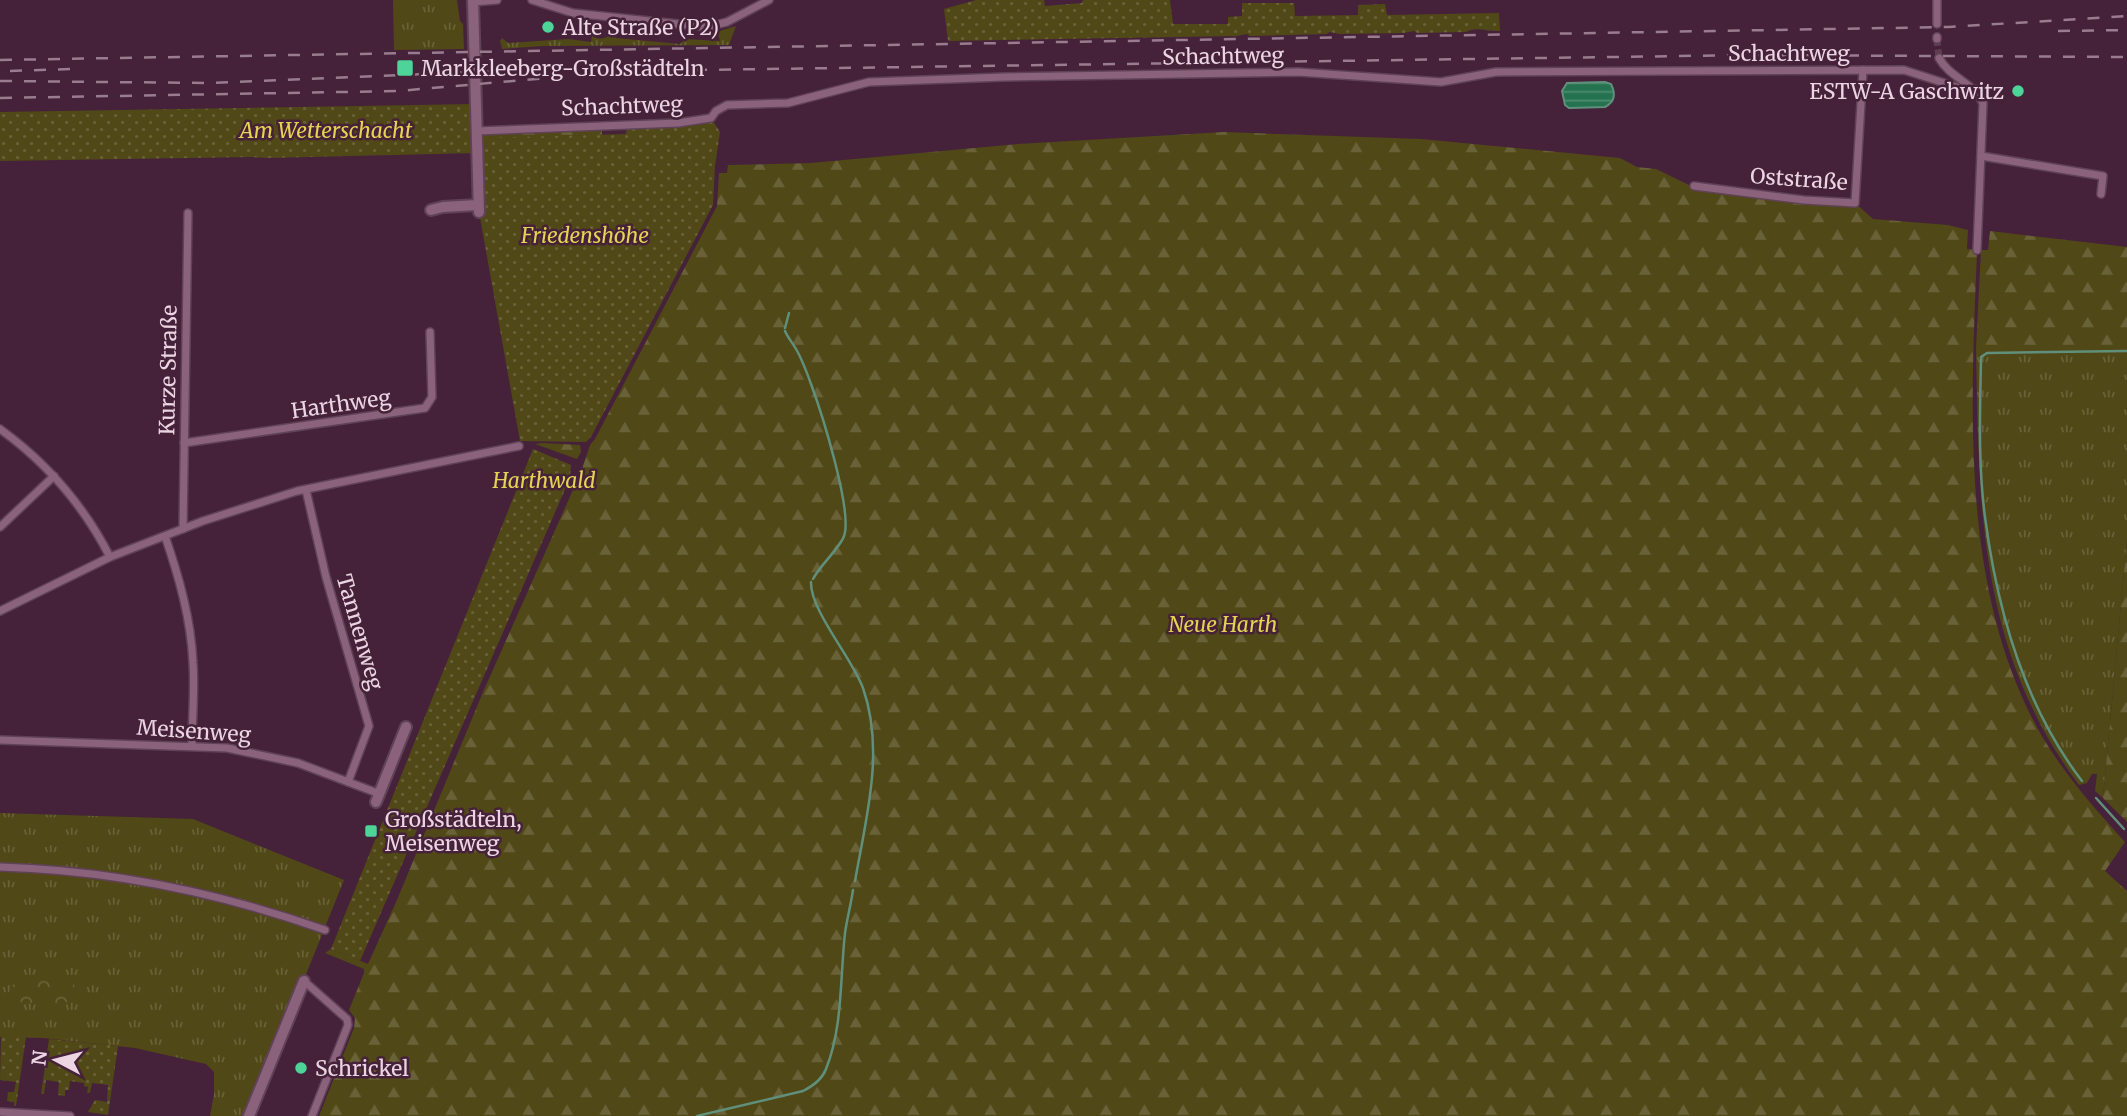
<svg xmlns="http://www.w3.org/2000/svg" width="2127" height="1116" font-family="Merriweather,serif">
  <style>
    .grass { fill: url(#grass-tufts) }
    .forest { fill: url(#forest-firs) }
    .park { fill: url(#park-crowns) }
    .garden { fill: url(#garden-dots) }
    .water { fill: url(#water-rules); stroke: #60907c; stroke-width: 2 }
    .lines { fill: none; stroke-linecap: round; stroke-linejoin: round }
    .stream { stroke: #60907c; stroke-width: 2.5 }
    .street-tunnel { stroke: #5e3d52; stroke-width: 7; stroke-dasharray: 7 3.5; stroke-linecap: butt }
    .street-casing { stroke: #604257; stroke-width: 10 }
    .secondary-casing { stroke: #604257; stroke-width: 14 }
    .street { stroke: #8a627b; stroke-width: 7 }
    .secondary { stroke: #8a627b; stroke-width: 10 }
    .rail { stroke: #997c8f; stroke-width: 2.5; stroke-dasharray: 12 12; stroke-linecap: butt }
    .poi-dot { fill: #4ed399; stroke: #452239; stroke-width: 2.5 }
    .labels { text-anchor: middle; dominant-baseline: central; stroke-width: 5; stroke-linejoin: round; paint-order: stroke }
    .poi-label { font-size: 21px; fill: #ecd5e3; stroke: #452239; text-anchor: start }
    .street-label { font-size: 21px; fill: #ecd5e3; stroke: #452239 }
    .park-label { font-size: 21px; font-style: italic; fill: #e6d354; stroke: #452239 }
  </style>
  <defs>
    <pattern id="grass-tufts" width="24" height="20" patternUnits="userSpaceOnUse" patternTransform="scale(1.75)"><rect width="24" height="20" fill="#504816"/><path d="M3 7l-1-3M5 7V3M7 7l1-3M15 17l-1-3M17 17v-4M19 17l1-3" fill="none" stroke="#696238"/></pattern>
    <pattern id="forest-firs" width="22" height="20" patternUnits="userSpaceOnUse" patternTransform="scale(1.75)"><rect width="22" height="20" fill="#504816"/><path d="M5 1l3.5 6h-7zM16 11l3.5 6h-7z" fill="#696238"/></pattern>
    <pattern id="park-crowns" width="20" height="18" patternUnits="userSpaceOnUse" patternTransform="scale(1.75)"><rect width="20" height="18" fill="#504816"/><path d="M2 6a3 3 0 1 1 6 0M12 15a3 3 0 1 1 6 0" fill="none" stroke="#696238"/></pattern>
    <pattern id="garden-dots" width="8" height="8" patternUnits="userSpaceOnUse" patternTransform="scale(1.75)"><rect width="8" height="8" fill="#504816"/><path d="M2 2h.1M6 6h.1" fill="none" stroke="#696238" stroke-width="1.8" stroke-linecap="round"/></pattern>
    <pattern id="water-rules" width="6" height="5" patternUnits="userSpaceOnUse" patternTransform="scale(1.75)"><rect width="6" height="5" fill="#247250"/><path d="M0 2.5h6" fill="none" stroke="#4f8c71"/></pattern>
  </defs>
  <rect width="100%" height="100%" fill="#452239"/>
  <g class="grass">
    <polygon points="393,0 457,0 460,21 463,24 464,49 394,50"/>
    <path d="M 736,26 L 729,45 L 543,46 L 502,49 L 500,41 L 502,38 L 508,43 L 568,39 L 591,42 L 592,36 C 605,43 608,34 617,32 L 616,38 L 680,44 L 685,39 L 720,41 L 718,34 L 713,33 Z"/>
    <path d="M 1976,349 L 2127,349 L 2127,539 L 2103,798 L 2095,791 L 2097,774 L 2092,774 L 2087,783 L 2079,785 C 1979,651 1979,509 1976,349 Z"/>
    <polygon points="0,813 193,819 344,880 249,1116 210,1116 214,1094 214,1072 206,1064 135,1048 43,1038 0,1037"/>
  </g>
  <g class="forest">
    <polygon points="602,124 602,135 476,139 476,131"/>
    <path d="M 1224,132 L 1421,139 L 1620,158 L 1637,167 L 1656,169 L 1689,185 L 1804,200 L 1855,203 L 1873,219 L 1948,225 L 1968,230 L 1967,249 L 1977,250 C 1971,411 1959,593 2043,738 C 2066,776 2095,809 2125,842 L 2105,871 L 2127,891 L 2127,1116 L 319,1116 L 354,1028 L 355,1018 L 349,1010 L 364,973 L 364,969 L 325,953 L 331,949 L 368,964 L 397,900 L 483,692 L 581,472 L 590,445 L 595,439 L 717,206 L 719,173 L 727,173 L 728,165 L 811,163 L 1018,144 Z"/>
    <polygon points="1990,231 2127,247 2127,349 1976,349 1981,250 1988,250"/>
    <polygon points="542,443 580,445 581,452 577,459 535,444"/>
    <polygon points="2127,539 2127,822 2103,798"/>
  </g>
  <path class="park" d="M 50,972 C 69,974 75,982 80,1000 L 45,1006 L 8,1000 L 10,987 C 22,978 35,973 50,972 Z"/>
  <g class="garden">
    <path d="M 976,0 L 1044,0 L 1045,6 L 1082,3 L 1083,0 L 1170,0 L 1173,24 L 1228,24 L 1228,17 L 1242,16 L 1242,3 L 1294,3 L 1295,16 L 1358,15 L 1358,5 L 1385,4 L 1387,15 L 1499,13 L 1500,31 C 1489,32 1476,26 1466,32 L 1417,33 L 1414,31 L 1404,33 L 1339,34 L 1330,32 L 1326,34 L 1250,36 L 1247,34 L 1237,36 L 948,41 L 944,9 Z"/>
    <polygon points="475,104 477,138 626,134 627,123 711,118 720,132 715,166 713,205 591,437 586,442 520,441 479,212 476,153 268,158 251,157 0,161 0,112"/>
    <polygon points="533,449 571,465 570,478 360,961 331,949"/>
    <polygon points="1,1037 26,1037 16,1106 14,1106 14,1102 7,1101 8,1092 14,1092 16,1082 0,1080"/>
    <polygon points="49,1039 118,1046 108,1115 88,1112 95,1100 107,1102 108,1085 92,1083 90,1093 87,1093 88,1087 84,1086 84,1083 70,1081 69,1090 65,1090 65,1096 58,1095 59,1082 46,1080 44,1094 41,1094"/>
  </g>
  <path class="water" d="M 1605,82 L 1611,84 C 1616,94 1615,102 1605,107 L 1569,108 L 1565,105 L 1562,91 L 1567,83 Z"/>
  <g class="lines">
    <g class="stream">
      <polyline points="785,328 789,313"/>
      <path d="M 785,331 C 788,338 792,342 796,349 C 802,359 807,373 811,384 C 821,411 853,511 844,536 C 840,548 820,565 813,579"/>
      <path d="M 811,582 C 810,610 852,658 863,688 C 885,751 866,818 855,881"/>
      <path d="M 2082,781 C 2025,707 1997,609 1985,517 C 1978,465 1980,410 1981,357 L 1987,353 L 2127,351"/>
      <polyline points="2096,798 2124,829"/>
      <path d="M 697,1116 L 803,1091 C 813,1086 822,1080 826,1069 C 843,1027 840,977 845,933 C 847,919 851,904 853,890"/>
    </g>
    <polyline class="street-tunnel" points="1937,39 1939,58"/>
    <g class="street-casing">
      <g id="street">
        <polyline points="532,0 573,13 707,27 727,22 769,0"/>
        <polyline points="1937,0 1937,24"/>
        <polyline points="473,2 497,0"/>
        <polyline points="1937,39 1937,37"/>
        <path d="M 1939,58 C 1950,78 1973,82 1983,103 L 1977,250"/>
        <polyline points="476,131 678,123 711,118 716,111 727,105 788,103 869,82 1005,77 1298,72 1441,82 1496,72 1904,70 1963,89 1975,89"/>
        <polyline points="1981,156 2103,176 2101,194"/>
        <polyline points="1694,186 1804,200 1855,203 1863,70"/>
        <path d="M 0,429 C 47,463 84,506 110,557"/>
        <polyline points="184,443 425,408 432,397 430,332"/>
        <polyline points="306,490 326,577 369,726 348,782"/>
        <polyline points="0,527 54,476"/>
        <polyline points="183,529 188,213"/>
        <path d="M 165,536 C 179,577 191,619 193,663 C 195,690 192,718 192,745"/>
        <polyline points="0,611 110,557 203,521 297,491 519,446"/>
        <polyline points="0,740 227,748 298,763 380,794"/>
        <path d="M 0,867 C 111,870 220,893 325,930"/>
        <polyline points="304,981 347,1019 348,1025 312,1116"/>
        <polyline points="0,1112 70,1116"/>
      </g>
    </g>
    <g class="secondary-casing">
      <g id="secondary">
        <polyline points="473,0 479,212"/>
        <polyline points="431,210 443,207 478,205"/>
        <polyline points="376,802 406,727"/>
        <polyline points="249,1116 304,981"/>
      </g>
    </g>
    <use href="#street" class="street"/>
    <use href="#secondary" class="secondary"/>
    <g class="rail">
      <polyline points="2058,31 2127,30"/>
      <polyline points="0,60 1949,27 2127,16"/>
      <polyline points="10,71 73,69"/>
      <polyline points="0,81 210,83 521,70"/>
      <polyline points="0,98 398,91 627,71 1752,55 2127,57"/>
    </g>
  </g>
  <g class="poi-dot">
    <circle cx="548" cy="27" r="7"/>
    <rect x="396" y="59" width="18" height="18" rx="3.5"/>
    <circle cx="2018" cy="91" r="7"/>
    <rect x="364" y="824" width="14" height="14" rx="3.5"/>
    <circle cx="301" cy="1068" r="7"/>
  </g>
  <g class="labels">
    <g class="poi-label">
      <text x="562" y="27">Alte Straße (P2)</text>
      <text x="421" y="68">Markkleeberg-Großstädteln</text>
      <text x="2004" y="91" text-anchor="end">ESTW-A Gaschwitz</text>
      <text x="385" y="819">Großstädteln,<tspan x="385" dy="24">Meisenweg</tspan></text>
      <text x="315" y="1068">Schrickel</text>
    </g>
    <g class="street-label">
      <text x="1789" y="53">Schachtweg</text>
      <text transform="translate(1223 56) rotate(-1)">Schachtweg</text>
      <text transform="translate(622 106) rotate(-2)">Schachtweg</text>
      <text transform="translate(1799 179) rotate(4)">Oststraße</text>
      <text transform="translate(168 370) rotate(-89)">Kurze Straße</text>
      <text transform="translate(341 404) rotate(-8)">Harthweg</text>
      <text transform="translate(360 632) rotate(74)">Tannenweg</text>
      <text transform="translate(194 731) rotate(4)">Meisenweg</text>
    </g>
    <g class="park-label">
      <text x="326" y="130">Am Wetterschacht</text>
      <text x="585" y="235">Friedenshöhe</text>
      <text x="544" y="480">Harthwald</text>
      <text x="1223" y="624">Neue Harth</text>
    </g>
  </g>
  <g transform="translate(56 1060) rotate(277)" stroke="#452239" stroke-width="5" paint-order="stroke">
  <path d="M0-5L12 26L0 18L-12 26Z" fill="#ecd5e3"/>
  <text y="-10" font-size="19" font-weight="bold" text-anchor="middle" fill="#ecd5e3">N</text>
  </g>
</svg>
